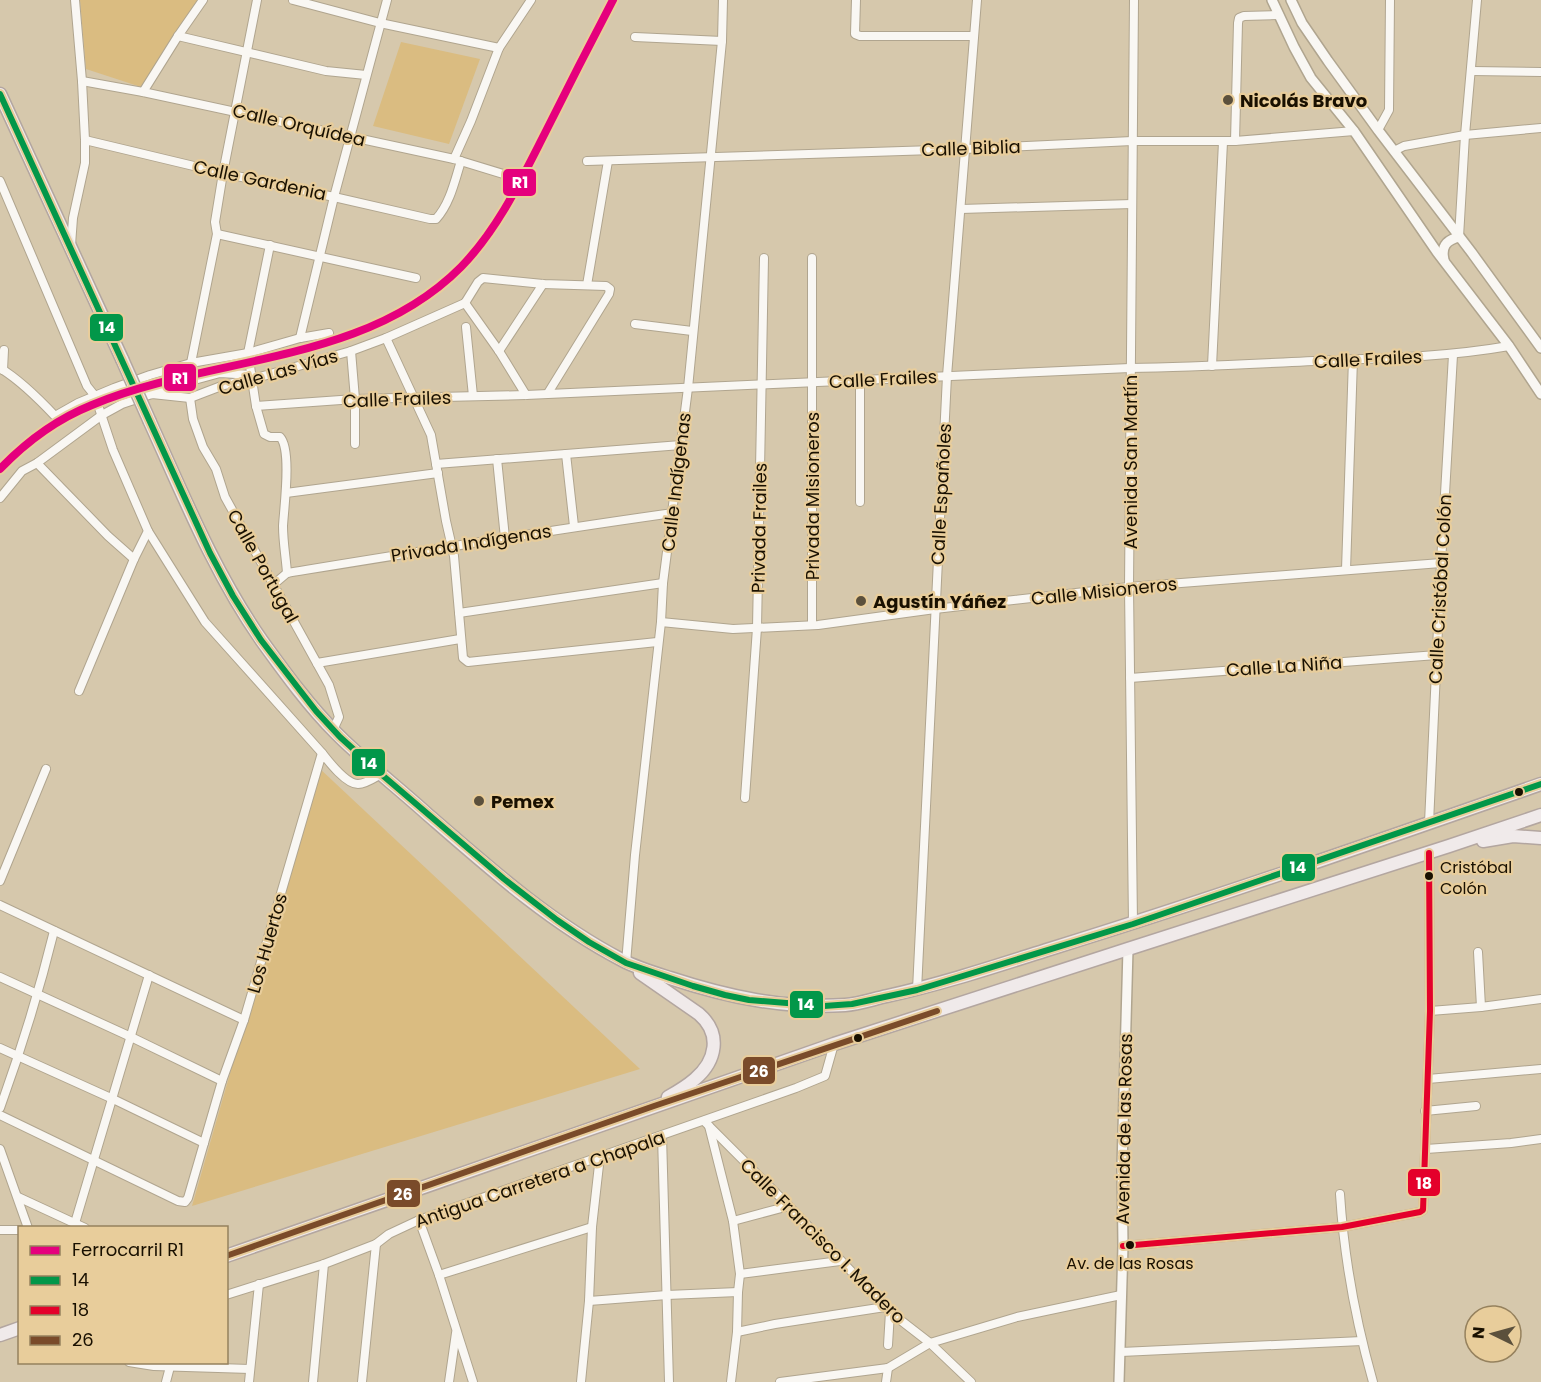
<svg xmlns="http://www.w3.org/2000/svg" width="1541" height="1382" font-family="Poppins,sans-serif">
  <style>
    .green { fill: #dabc81 }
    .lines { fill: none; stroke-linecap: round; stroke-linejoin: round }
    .minor-casing { stroke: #b0a58f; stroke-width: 10 }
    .tertiary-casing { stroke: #b0a58f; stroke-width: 12 }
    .trunk-casing { stroke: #b3a6a0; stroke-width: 15 }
    .minor { stroke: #f9f7f3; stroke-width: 8 }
    .tertiary { stroke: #f9f7f3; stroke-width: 9 }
    .trunk { stroke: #f0eaea; stroke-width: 12 }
    .trunk-bridge-casing { stroke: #b3a6a0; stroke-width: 15; stroke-linecap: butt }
    .trunk-bridge { stroke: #f0eaea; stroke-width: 12 }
    .bus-1-casing { stroke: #e8cd9b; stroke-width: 10 }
    .bus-2-casing { stroke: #e8cd9b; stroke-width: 10 }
    .bus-3-casing { stroke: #e8cd9b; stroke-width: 10 }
    .bus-1 { stroke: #029749; stroke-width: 6 }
    .bus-2 { stroke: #e4002b; stroke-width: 6 }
    .bus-3 { stroke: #7a4b2a; stroke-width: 6 }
    .rail-1-casing { stroke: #e8cd9b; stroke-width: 12 }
    .rail-1 { stroke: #e5007d; stroke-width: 8 }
    .poi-dot { fill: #5b503c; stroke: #e8cd9b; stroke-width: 2 }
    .bus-dot { fill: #191000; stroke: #e8cd9b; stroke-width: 2 }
    .labels { text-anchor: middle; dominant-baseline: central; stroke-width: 4.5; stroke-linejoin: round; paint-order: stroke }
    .bus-label { font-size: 16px; fill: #191000; stroke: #e8cd9b; text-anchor: start }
    .poi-label { font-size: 18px; font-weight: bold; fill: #191000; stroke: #e8cd9b; text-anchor: start }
    .street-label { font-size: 18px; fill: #191000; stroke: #e8cd9b }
    .line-badge { stroke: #e8cd9b; stroke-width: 2 }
    .badge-label { font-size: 16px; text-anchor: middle; font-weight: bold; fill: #fff }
  </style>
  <rect width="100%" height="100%" fill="#d6c8ac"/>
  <g class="green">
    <polygon points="80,0 199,0 141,87 86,69"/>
    <polygon points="401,42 480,59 449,144 373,126"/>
    <polygon points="318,767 640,1069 192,1206"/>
  </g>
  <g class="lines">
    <g class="minor-casing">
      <g id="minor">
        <polyline points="293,0 380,23 499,48"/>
        <polyline points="856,0 855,34 860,36 974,36"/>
        <polyline points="178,36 326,71 366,75"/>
        <polyline points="635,37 722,41"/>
        <polyline points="1472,71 1541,72"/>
        <polyline points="82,81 143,92 454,159 513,177"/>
        <polyline points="143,92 178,36 203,0"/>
        <polyline points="1378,130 1389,110 1390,0"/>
        <path d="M 85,140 L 223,173 L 334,197 L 430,219 L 436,219 C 450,204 455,180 461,161"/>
        <polyline points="1235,141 1238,23 1239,18 1244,16 1278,15"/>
        <polyline points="1394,151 1404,146 1465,135 1541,128"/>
        <polyline points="454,159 471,121 499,48 531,0"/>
        <polyline points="587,161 965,149 1132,141 1235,141 1354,131"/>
        <polyline points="0,181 87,386 95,396 113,450 148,531 134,559 79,691"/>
        <polyline points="961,209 1132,204"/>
        <polyline points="217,234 416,278"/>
        <polyline points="1459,237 1465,135 1477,0"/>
        <polyline points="71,245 73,218 85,163 85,140 82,81 75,0"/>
        <path d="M 270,245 L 248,353 L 256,406 L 264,434 L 270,437 L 280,437 C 292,449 284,508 283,526 C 283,542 286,558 287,573"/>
        <polyline points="812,258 812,625"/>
        <polyline points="587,285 608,161"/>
        <polyline points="465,303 478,282 483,278 543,284 606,286 610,289 609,294 548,393"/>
        <polyline points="465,303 499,351 526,395"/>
        <polyline points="635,324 692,331"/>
        <polyline points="466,327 473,396"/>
        <polyline points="300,338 334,197 387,0"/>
        <polyline points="386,338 431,435 446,521 454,556 463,658 468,662 657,642"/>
        <polyline points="351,351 355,399 355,444"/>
        <polyline points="499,351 543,284"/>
        <polyline points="191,363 217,234 215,222 223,173 257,0"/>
        <polyline points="1212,366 1223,142"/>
        <path d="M 0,368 C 20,380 39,399 55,416 L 78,403 L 114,388 L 150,375 L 191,363 L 248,353 L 300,338 L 329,333"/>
        <polyline points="3,370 4,350"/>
        <polyline points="152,394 158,390 220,373 252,375"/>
        <polyline points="190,398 193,419 203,447 216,469 225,497 329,685 339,717 333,730"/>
        <path d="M 256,406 L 355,399 L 526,395 L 1130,368 C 1199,367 1267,363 1336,360 C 1394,358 1452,356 1509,346"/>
        <polyline points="566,454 574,526"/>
        <polyline points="497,459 505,538"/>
        <polyline points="37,463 108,536 134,559"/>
        <polyline points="436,464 681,445"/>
        <polyline points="286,493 438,473"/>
        <polyline points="0,498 22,471 37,463 102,415 122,404 152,394 190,398 224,385 253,379 351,351 386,338 465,303"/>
        <polyline points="860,502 860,380"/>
        <polyline points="148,531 205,622 322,753"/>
        <polyline points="1346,570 1353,359"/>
        <path d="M 274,584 L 287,573 C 416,552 544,531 673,513"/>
        <polyline points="459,613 663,583"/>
        <polyline points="661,622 733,629 818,625 935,609 1129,587 1441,563"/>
        <polyline points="317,663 460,639"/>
        <polyline points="1130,678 1437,655"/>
        <polyline points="745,798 757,628 764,258"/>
        <polyline points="1429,823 1441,563 1453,355"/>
        <polyline points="0,881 46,769"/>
        <polyline points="0,905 244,1020"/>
        <polyline points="1133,924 1129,587 1134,0"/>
        <polyline points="1478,952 1481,1007"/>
        <polyline points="626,963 635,855 661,622 663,583 688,388 722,41 723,0"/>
        <polyline points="0,977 131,1037 222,1081"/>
        <polyline points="917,990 947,376 977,0"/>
        <polyline points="1430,1011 1481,1007 1541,999"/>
        <polyline points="0,1048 113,1099 204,1143"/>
        <polyline points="1428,1079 1541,1069"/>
        <path d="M 0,1108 C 21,1050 39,992 54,931"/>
        <polyline points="1425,1111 1476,1106"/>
        <path d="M 0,1115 L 178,1201 L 185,1202 L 188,1198 L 222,1081 L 244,1020 L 322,753 C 329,762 346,784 358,784 C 366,784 374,778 381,774"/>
        <polyline points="704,1121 789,1206 890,1312 930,1343 971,1382"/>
        <polyline points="709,1126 733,1221 740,1274 738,1292 737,1332 731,1382"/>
        <polyline points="662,1136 669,1382"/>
        <polyline points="0,1149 28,1228"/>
        <polyline points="1426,1149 1511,1143 1541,1139"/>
        <path d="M 1340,1194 C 1344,1257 1356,1322 1373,1382"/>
        <polyline points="18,1197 85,1228"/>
        <polyline points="419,1220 439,1275 473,1382"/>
        <polyline points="733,1221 789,1206"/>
        <polyline points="75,1223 149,975"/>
        <polyline points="0,1230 20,1230"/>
        <polyline points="1123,1246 1342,1227 1420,1212 1423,1210 1430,1011 1429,853"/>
        <polyline points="740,1274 840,1261"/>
        <polyline points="439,1275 592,1227"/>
        <polyline points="226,1295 324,1264 376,1244 389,1234 419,1220 796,1088 825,1076 834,1044"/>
        <polyline points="589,1301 667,1295 738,1292"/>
        <polyline points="737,1332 775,1324 885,1307"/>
        <polyline points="888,1345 890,1312"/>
        <polyline points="1121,1352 1362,1341"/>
        <polyline points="129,1362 154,1366 250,1369"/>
        <polyline points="166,1382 171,1363"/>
        <polyline points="249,1382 259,1284"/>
        <polyline points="313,1382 324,1264"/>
        <polyline points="362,1382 376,1244"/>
        <polyline points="449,1382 456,1333"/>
        <polyline points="581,1382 589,1301 592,1227 600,1156"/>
        <polyline points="780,1382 888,1368 930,1343 1017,1317 1121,1295"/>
        <polyline points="886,1382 888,1368"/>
      </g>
    </g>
    <g class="tertiary-casing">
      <g id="tertiary">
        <polyline points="1272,0 1294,47 1311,78 1354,131 1437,252 1509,346 1541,394"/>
        <polyline points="1291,0 1302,23 1328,61 1378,130 1472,253 1541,348"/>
        <path d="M 1444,260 C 1441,247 1446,240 1459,237"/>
        <polyline points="1119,1382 1123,1246 1122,1167 1128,949"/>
      </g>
    </g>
    <g class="trunk-casing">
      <g id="trunk">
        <polyline points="0,94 122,359"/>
        <path d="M 150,422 C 184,497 215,574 262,641 C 285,673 309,706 337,734 C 365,762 396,786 426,813 C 488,867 549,922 622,960 C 637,968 654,973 670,978 C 728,997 784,1009 845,1005 C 859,1004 873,999 887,996 C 942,984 996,966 1050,949 C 1215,898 1378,841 1541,784"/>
        <polyline points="1483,841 1513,836 1541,838"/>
        <path d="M 640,973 L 699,1014 C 722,1034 716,1061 695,1079 C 687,1086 677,1092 668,1097"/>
        <polyline points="226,1256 834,1044 1128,949 1449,846 1541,815"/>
        <polyline points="0,1335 20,1328"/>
      </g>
    </g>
    <use href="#minor" class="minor"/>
    <use href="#tertiary" class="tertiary"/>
    <use href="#trunk" class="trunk"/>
    <g class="trunk-bridge-casing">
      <polyline id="trunk-bridge" points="122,359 150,422"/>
    </g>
    <use href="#trunk-bridge" class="trunk-bridge"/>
    <g class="bus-1-casing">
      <polyline id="bus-1" points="0,94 210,553 233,596 261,640 316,711 340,737 381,774 504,879 557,920 589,942 626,963 693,986 725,995 749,1000 824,1006 852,1004 917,990 1133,924 1541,784"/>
    </g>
    <g class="bus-2-casing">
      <polyline id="bus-2" points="1123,1246 1342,1227 1420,1212 1423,1210 1430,1011 1429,853"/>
    </g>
    <g class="bus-3-casing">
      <polyline id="bus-3" points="226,1256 654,1106 937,1011"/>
    </g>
    <use href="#bus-1" class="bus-1"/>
    <use href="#bus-2" class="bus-2"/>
    <use href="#bus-3" class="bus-3"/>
    <g class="rail-1-casing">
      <path id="rail-1" d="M 0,469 C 26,442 57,419 92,405 C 212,355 364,365 461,267 C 498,229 521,180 545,133 C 567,89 590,44 613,0"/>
    </g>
    <use href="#rail-1" class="rail-1"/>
  </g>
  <g class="poi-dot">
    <circle cx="1228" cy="100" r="6"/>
    <circle cx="861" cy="601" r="6"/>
    <circle cx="479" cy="801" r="6"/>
  </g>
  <g class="bus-dot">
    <circle cx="1519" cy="792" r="5"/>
    <circle cx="1429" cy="876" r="5"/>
    <circle cx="858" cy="1038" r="5"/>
    <circle cx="1130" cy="1245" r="5"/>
  </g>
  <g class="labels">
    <g class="bus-label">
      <text x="1440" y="867">Cristóbal<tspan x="1440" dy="21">Colón</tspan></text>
      <text x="1130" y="1263" text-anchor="middle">Av. de las Rosas</text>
    </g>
    <g class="poi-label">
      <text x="1240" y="100">Nicolás Bravo</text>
      <text x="873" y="601">Agustín Yáñez</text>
      <text x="491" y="801">Pemex</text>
    </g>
    <g class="street-label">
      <text transform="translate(299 125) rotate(13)">Calle Orquídea</text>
      <text transform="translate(971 148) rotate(-2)">Calle Biblia</text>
      <text transform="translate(260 180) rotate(12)">Calle Gardenia</text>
      <text transform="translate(1368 359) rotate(-3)">Calle Frailes</text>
      <text transform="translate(278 372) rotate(-16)">Calle Las Vías</text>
      <text transform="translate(883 379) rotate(-3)">Calle Frailes</text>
      <text transform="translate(397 399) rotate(-2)">Calle Frailes</text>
      <text transform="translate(1130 462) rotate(-90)">Avenida San Martín</text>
      <text transform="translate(676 482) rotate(-83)">Calle Indígenas</text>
      <text transform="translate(941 494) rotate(-87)">Calle Españoles</text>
      <text transform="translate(812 496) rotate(-90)">Privada Misioneros</text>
      <text transform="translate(759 528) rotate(-89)">Privada Frailes</text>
      <text transform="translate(471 543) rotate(-9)">Privada Indígenas</text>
      <text transform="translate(263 566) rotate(61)">Calle Portugal</text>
      <text transform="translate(1440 589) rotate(-87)">Calle Cristóbal Colón</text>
      <text transform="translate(1104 591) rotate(-6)">Calle Misioneros</text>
      <text transform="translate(1284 666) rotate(-4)">Calle La Niña</text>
      <text transform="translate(267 943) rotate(-74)">Los Huertos</text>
      <text transform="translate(1124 1129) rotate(-89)">Avenida de las Rosas</text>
      <text transform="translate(540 1179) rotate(-19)">Antigua Carretera a Chapala</text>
      <text transform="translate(823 1241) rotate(45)">Calle Francisco I. Madero</text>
    </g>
  </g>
  <g class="line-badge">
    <rect x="502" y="168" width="35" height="29" rx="6" fill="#e5007d"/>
    <rect x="89" y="313" width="35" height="29" rx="6" fill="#029749"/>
    <rect x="163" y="363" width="34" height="29" rx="6" fill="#e5007d"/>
    <rect x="351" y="748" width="35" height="29" rx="6" fill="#029749"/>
    <rect x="1281" y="853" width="35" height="29" rx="6" fill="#029749"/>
    <rect x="789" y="990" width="35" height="29" rx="6" fill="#029749"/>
    <rect x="742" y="1056" width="34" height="29" rx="6" fill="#7a4b2a"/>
    <rect x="1407" y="1168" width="34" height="29" rx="6" fill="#e4002b"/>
    <rect x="386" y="1179" width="35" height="29" rx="6" fill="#7a4b2a"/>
  </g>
  <g class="badge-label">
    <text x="520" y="188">R1</text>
    <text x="107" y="333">14</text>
    <text x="180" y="384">R1</text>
    <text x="369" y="769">14</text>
    <text x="1298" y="873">14</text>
    <text x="806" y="1010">14</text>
    <text x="759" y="1077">26</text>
    <text x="1424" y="1189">18</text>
    <text x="403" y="1200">26</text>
  </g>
  <rect x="18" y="1226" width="210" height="138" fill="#e8cd9b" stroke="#95815d" stroke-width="1.5"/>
  <rect x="30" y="1246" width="30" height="9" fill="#e5007d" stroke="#95815d" stroke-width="1.5"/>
  <text x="72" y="1256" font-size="18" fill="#191000">Ferrocarril R1</text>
  <rect x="30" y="1276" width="30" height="9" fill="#029749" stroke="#95815d" stroke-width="1.5"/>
  <text x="72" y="1286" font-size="18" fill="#191000">14</text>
  <rect x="30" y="1306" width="30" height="9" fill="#e4002b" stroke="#95815d" stroke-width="1.5"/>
  <text x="72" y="1316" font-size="18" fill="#191000">18</text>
  <rect x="30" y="1336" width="30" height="9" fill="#7a4b2a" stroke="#95815d" stroke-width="1.5"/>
  <text x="72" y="1346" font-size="18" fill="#191000">26</text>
  <g transform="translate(1493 1334) rotate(275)"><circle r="28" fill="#e8cd9b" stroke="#95815d" stroke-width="1.5"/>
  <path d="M0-4.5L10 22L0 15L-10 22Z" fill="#5b503c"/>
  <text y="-9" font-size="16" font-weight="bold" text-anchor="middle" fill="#191000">N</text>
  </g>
</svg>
